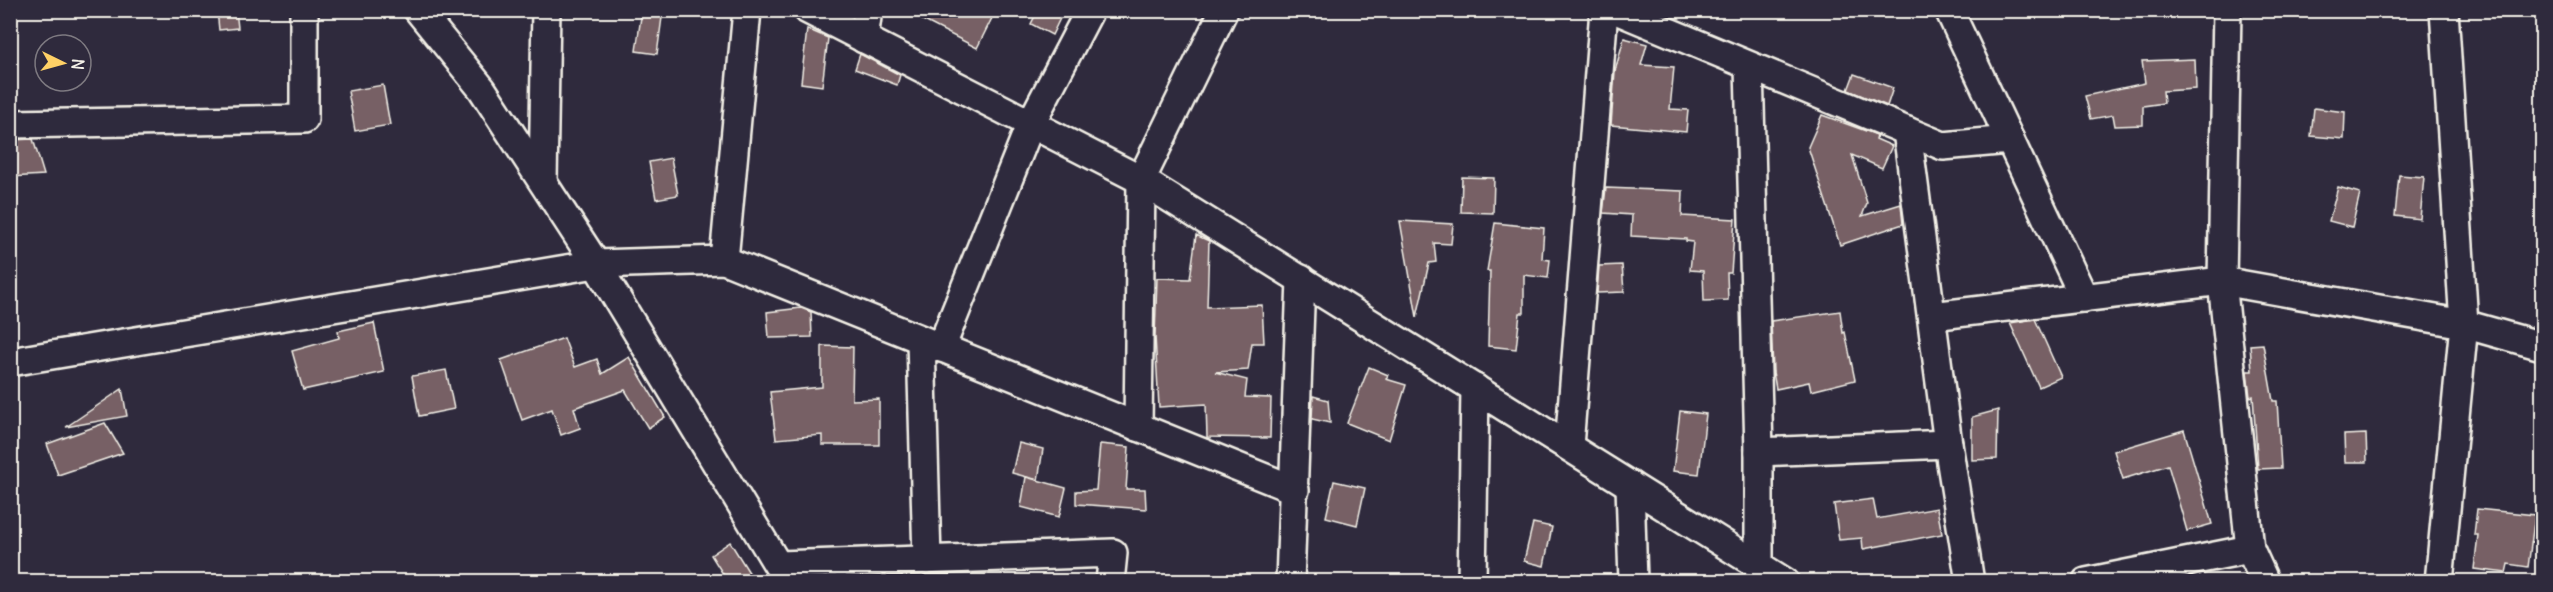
<svg xmlns="http://www.w3.org/2000/svg" width="2553" height="592" font-family="Delius,sans-serif">
  <style>
    .building { fill: #776065; stroke: #f4f1e8; stroke-width: 1.5 }
    .lines { fill: none; stroke-linecap: round; stroke-linejoin: round }
    .street-casing { stroke: #f4f1e8; stroke-width: 32 }
    .street { stroke: #2f2a3d; stroke-width: 27 }
  </style>
  <rect width="100%" height="100%" fill="#2f2a3d"/>
  <filter id="ink" filterUnits="userSpaceOnUse"><feTurbulence type="fractalNoise" baseFrequency=".0167" numOctaves="2"/><feDisplacementMap in="SourceGraphic" scale="12" xChannelSelector="R" yChannelSelector="G"/><feConvolveMatrix kernelMatrix="1 2 1 2 8 2 1 2 1" color-interpolation-filters="sRGB"/></filter>
  <g filter="url(#ink)">
    <g class="building">
      <polygon points="217,10 236,10 238,28 219,30"/>
      <polygon points="642,10 663,10 657,54 636,51"/>
      <polygon points="903,10 996,10 977,48"/>
      <polygon points="1038,10 1064,10 1052,35 1031,24"/>
      <polygon points="807,29 828,38 822,86 801,83"/>
      <polygon points="1624,38 1647,44 1641,65 1674,67 1670,109 1688,110 1686,132 1611,125 1615,71"/>
      <polygon points="860,54 900,75 897,85 855,69"/>
      <polygon points="2195,59 2196,89 2163,91 2164,103 2143,106 2143,125 2115,126 2113,115 2091,119 2085,96 2145,83 2142,61"/>
      <polygon points="1854,74 1893,88 1887,106 1848,90"/>
      <polygon points="383,85 390,125 355,131 348,91"/>
      <polygon points="2314,108 2345,112 2344,139 2311,136"/>
      <polygon points="1822,115 1877,135 1876,139 1892,146 1882,168 1852,155 1867,203 1862,216 1901,204 1903,224 1840,245 1808,147"/>
      <polygon points="33,139 44,175 10,177 10,140"/>
      <polygon points="671,158 678,195 656,199 649,162"/>
      <polygon points="2399,175 2424,177 2420,219 2395,216"/>
      <polygon points="1462,177 1494,178 1493,213 1461,212"/>
      <polygon points="2338,187 2360,193 2352,227 2329,221"/>
      <polygon points="1606,188 1683,191 1682,216 1735,219 1731,273 1727,273 1728,300 1704,301 1703,271 1690,270 1693,242 1686,241 1686,239 1631,236 1632,215 1603,213"/>
      <polygon points="1400,221 1453,224 1451,244 1434,243 1436,262 1429,263 1417,317"/>
      <polygon points="1495,223 1544,228 1542,259 1550,260 1548,278 1524,275 1524,313 1520,313 1516,349 1488,346 1490,271 1487,271"/>
      <polygon points="1196,235 1209,241 1207,307 1262,305 1264,343 1252,343 1248,370 1215,372 1247,380 1245,397 1271,398 1270,438 1207,437 1206,404 1159,407 1155,336 1157,278 1190,279"/>
      <polygon points="1622,265 1624,292 1597,293 1599,266"/>
      <polygon points="801,308 811,312 812,337 769,338 767,312"/>
      <polygon points="1840,311 1843,333 1845,332 1855,380 1811,391 1809,382 1776,389 1773,372 1771,321"/>
      <polygon points="2035,319 2061,377 2039,387 2010,323"/>
      <polygon points="374,323 384,372 303,390 292,351 339,338 338,331"/>
      <polygon points="564,338 575,367 597,359 602,374 629,357 665,417 648,428 625,390 574,408 580,428 561,435 552,409 522,420 501,360"/>
      <polygon points="2263,344 2273,401 2277,401 2281,468 2258,469 2253,396 2250,397 2247,371 2252,371 2250,345"/>
      <polygon points="822,346 853,347 852,400 879,399 879,445 822,445 822,435 776,439 770,392 822,387"/>
      <polygon points="1369,367 1388,375 1386,379 1406,385 1389,440 1347,423"/>
      <polygon points="446,370 454,409 419,416 412,376"/>
      <polygon points="122,389 127,416 66,427"/>
      <polygon points="1313,396 1328,400 1330,423 1312,419"/>
      <polygon points="1998,410 1997,459 1972,460 1972,417"/>
      <polygon points="1680,411 1706,414 1699,474 1673,471"/>
      <polygon points="105,423 123,453 58,475 47,444"/>
      <polygon points="2184,430 2212,524 2187,531 2168,465 2123,479 2114,451"/>
      <polygon points="2366,434 2367,462 2345,462 2344,435"/>
      <polygon points="1019,443 1043,449 1038,480 1012,473"/>
      <polygon points="1100,444 1129,447 1126,489 1145,489 1146,509 1076,504 1076,491 1096,490"/>
      <polygon points="1026,477 1066,488 1059,517 1021,507"/>
      <polygon points="1334,481 1365,488 1357,525 1326,517"/>
      <polygon points="1873,499 1877,519 1937,508 1942,534 1863,549 1862,538 1839,540 1834,504"/>
      <polygon points="2477,509 2535,515 2528,567 2508,564 2506,573 2474,569 2478,535 2474,535"/>
      <polygon points="1533,523 1552,527 1544,566 1524,561"/>
      <polygon points="730,542 755,582 728,582 711,555"/>
    </g>
    <g class="lines">
      <g class="street-casing">
        <g id="street">
          <polyline points="418,10 482,89 596,264 788,582"/>
          <polyline points="808,10 1141,180 1785,582"/>
          <polyline points="1616,10 1943,146 2010,140"/>
          <polyline points="1949,10 2084,298"/>
          <polyline points="2227,10 2222,281 2250,549 2265,582"/>
          <polyline points="864,39 868,10"/>
          <polyline points="1749,66 1759,452 1759,565"/>
          <polyline points="10,124 304,119 304,10"/>
          <polyline points="1907,131 1948,444 1970,582"/>
          <polyline points="543,181 546,10"/>
          <polyline points="724,260 747,10"/>
          <polyline points="1932,316 2222,281 2464,324 2542,346"/>
          <polyline points="921,340 927,560"/>
          <polyline points="941,348 1031,123 1090,10"/>
          <polyline points="10,362 596,264 724,260 1295,490"/>
          <polyline points="1138,427 1141,180 1224,10"/>
          <polyline points="1569,446 1604,10"/>
          <polyline points="1759,452 1948,444"/>
          <polyline points="1630,485 1633,582"/>
          <polyline points="779,565 1113,553 1110,582"/>
          <polyline points="1290,582 1301,279"/>
          <polyline points="1472,582 1475,388"/>
          <polyline points="2086,582 2250,549"/>
          <polyline points="2439,582 2464,324 2444,10"/>
        </g>
      </g>
      <use href="#street" class="street"/>
    </g>
  </g>
  <rect width="2553" height="592" fill="none" stroke="#2f2a3d" stroke-width="36"/>
  <rect x="18" y="18" width="2517" height="556" fill="none" stroke="#f4f1e8" stroke-width="2" filter="url(#ink)"/>
  <g transform="translate(63 63) rotate(95)"><circle r="28" fill="#2f2a3d" stroke="#7e7a81" stroke-width="1.5"/>
  <path d="M0-4.5L10 22L0 15L-10 22Z" fill="#ffd166"/>
  <text y="-9" font-size="16" font-weight="bold" text-anchor="middle" fill="#f4f1e8">N</text>
  </g>
</svg>
